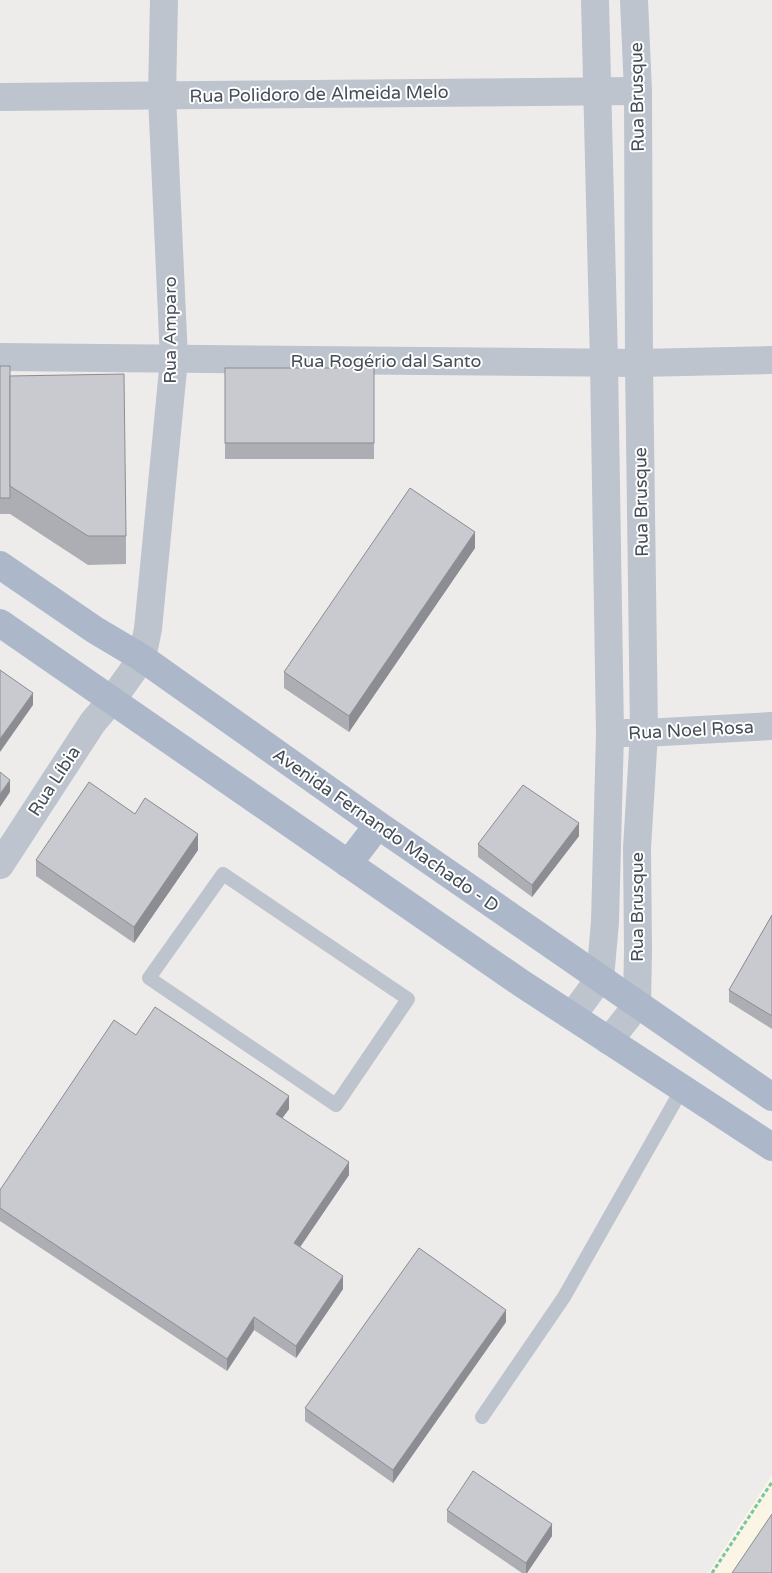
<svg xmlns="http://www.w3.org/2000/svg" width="772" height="1573" font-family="'Varela Round',sans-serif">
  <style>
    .commercial { fill: #faf5e4 }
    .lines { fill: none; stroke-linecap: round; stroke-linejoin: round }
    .path { stroke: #75c6a4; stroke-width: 3; stroke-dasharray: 4 2.5; stroke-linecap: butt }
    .service { stroke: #bdc4cd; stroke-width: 14 }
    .minor { stroke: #bdc4cd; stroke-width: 28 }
    .tertiary { stroke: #bdc4cd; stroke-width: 28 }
    .primary { stroke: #acb8c9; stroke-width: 28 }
    .wall { fill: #acaeb3 }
    .shaded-wall { fill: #8c8d92 }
    .building { fill: #c8cad0; stroke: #8c8d92 }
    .labels { text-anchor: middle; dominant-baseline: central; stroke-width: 4; stroke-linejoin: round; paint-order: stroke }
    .street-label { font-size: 18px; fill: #454d57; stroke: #fff }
  </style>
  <rect width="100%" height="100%" fill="#eeebeb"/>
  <polygon class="commercial" points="772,1475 772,1573 708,1573"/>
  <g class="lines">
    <polyline class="path" points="712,1573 772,1482"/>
    <g class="service">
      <polygon points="223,874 408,999 336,1105 149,978"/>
      <polyline points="482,1417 564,1297 682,1089"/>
    </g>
    <g class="minor">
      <polyline points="0,97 638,91"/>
      <polyline points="0,357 639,363 772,360"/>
      <polyline points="610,733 644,733 772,726"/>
      <polyline points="0,865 93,722 112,700 142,658 148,629 174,359 162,96 164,0"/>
    </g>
    <g class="tertiary">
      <polyline points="572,1016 600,978 605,922 610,733 604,362 595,0"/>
      <polyline points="609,1041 637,1005 638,950 637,848 644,733 639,363 638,91 634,0"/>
    </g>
    <g class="primary">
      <polyline points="0,565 95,630 142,658 378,825 772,1097"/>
      <polyline points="0,623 521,983 772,1147"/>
      <polyline points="348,864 378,825"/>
    </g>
  </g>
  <g class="wall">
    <polygon points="0,366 10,483 126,536 126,564 88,565 10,514 0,514"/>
    <rect x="225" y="368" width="149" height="91"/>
    <polygon points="475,548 349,732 284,688 284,672"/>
    <polygon points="135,814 198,850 134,943 36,876 36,860"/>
    <polygon points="579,836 532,897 478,857 478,844"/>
    <polygon points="772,915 772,1029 729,1002 729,990"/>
    <polygon points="136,1035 289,1109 282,1118 349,1175 300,1247 343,1289 296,1358 254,1330 227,1371 0,1221 0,1190"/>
    <polygon points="506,1322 393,1483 305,1421 305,1408"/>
    <polygon points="447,1510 552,1536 527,1573 522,1573 447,1522"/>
  </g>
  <g class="shaded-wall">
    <polygon points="475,532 475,548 349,732 349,716"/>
    <polygon points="33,693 33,705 0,752 0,739"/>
    <polygon points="10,780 10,792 0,807 0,794"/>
    <polygon points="579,823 579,836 532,897 532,885"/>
    <polygon points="198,834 198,850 134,943 134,927"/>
    <polygon points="289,1096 289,1109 276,1127 276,1114"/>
    <polygon points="349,1162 349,1175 294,1256 294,1243"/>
    <polygon points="343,1276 343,1289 296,1358 296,1346"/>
    <polygon points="506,1310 506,1322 393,1483 393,1470"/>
    <polygon points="254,1317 254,1330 227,1371 227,1359"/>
    <polygon points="552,1524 552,1536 527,1573 526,1573 526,1563"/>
  </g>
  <g class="building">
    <rect x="0" y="366" width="10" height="132"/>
    <rect x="225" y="368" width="149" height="75"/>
    <polygon points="124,374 126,536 88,536 10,486 10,376"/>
    <polygon points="410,488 475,532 349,716 284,672"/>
    <polygon points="0,670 33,693 0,739"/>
    <polygon points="0,772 10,780 0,794"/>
    <polygon points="89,782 135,814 145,798 198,834 134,927 36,860"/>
    <polygon points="523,785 579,823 532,885 478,844"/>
    <polygon points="772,915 772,1016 729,990"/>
    <polygon points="155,1007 289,1096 276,1114 349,1162 294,1243 343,1276 296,1346 254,1317 227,1359 0,1208 0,1190 114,1020 136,1035"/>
    <polygon points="419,1248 506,1310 393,1470 305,1408"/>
    <polygon points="473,1471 552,1524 526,1563 447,1510"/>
    <polygon points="772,1514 772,1573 732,1573"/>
  </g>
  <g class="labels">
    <g class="street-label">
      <text transform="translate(319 94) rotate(-1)">Rua Polidoro de Almeida Melo</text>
      <text transform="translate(637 97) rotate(-91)">Rua Brusque</text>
      <text transform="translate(170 330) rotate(-90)">Rua Amparo</text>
      <text x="386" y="361">Rua Rogério dal Santo</text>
      <text transform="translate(641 502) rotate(-91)">Rua Brusque</text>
      <text transform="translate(691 730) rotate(-3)">Rua Noel Rosa</text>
      <text transform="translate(54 781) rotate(-57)">Rua Líbia</text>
      <text transform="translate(386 830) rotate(35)">Avenida Fernando Machado - D</text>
      <text transform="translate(637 907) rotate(-90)">Rua Brusque</text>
    </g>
  </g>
</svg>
